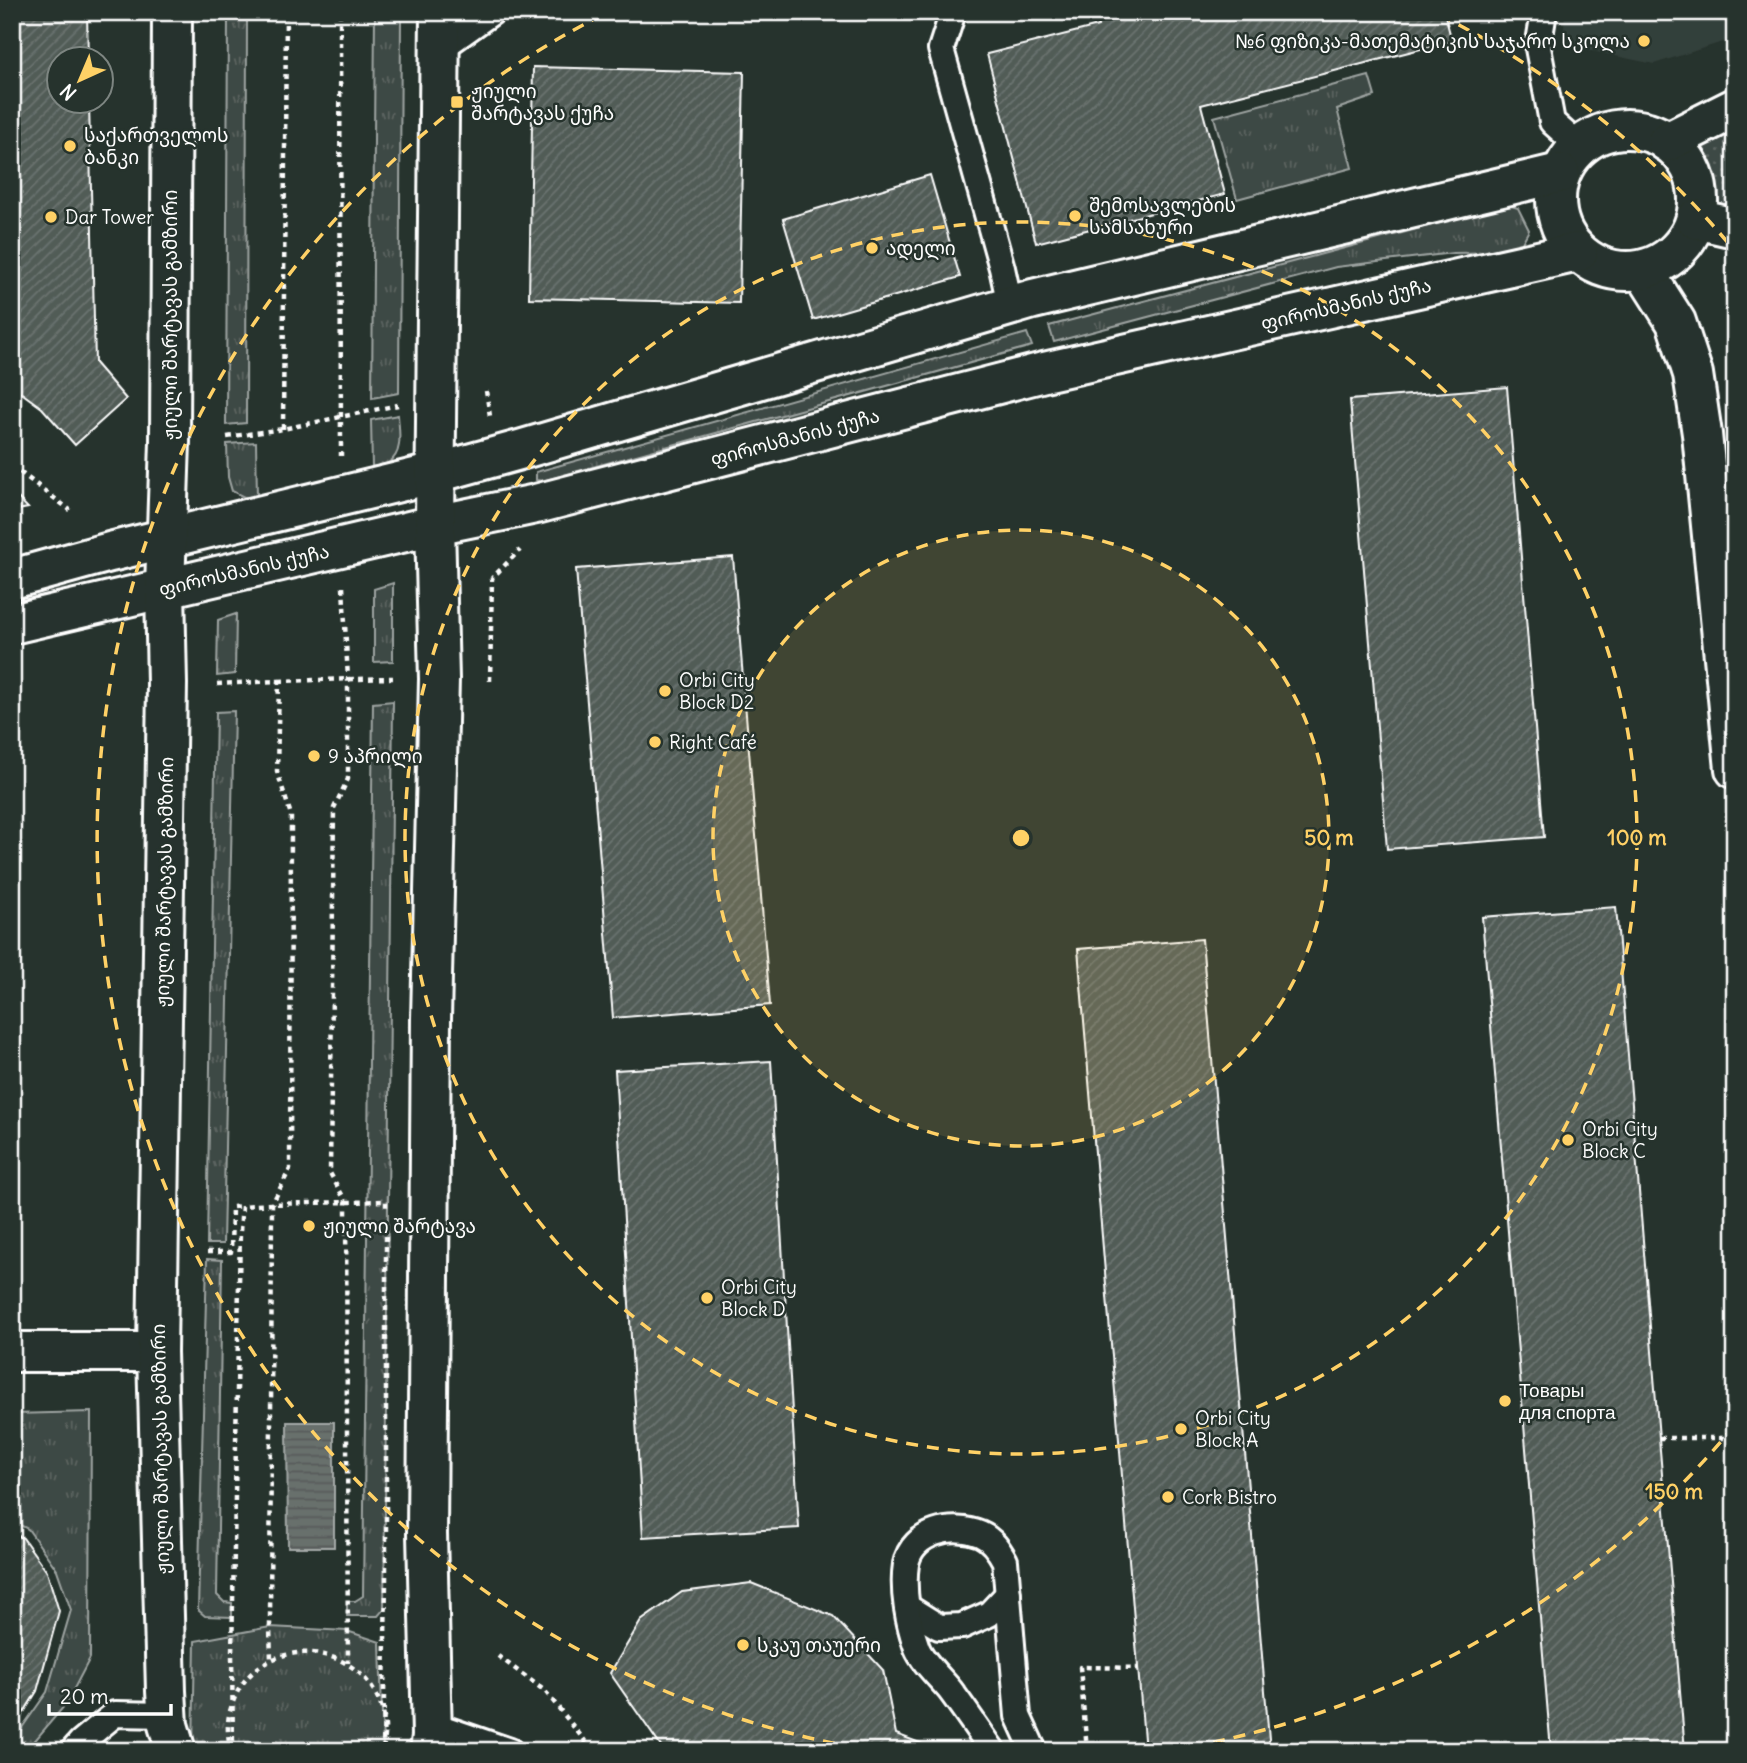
<svg xmlns="http://www.w3.org/2000/svg" width="1747" height="1763" font-family="Delius,'Noto Sans Georgian',sans-serif">
  <style>
    .built { fill: #333f3a }
    .grass { fill: url(#grass-tufts); stroke: #9ea4a2; stroke-width: 2 }
    .park { fill: url(#park-dots); stroke: #9ea4a2; stroke-width: 2 }
    .water { fill: url(#water-rules); stroke: #a4a9a7; stroke-width: 2 }
    .building { fill: url(#building-hatch); stroke: #fff; stroke-width: 2 }
    .lines { fill: none; stroke-linecap: round; stroke-linejoin: round }
    .service-casing { stroke: #fff; stroke-width: 30 }
    .minor-casing { stroke: #fff; stroke-width: 44 }
    .tertiary-casing { stroke: #fff; stroke-width: 44 }
    .secondary-casing { stroke: #fff; stroke-width: 44 }
    .path { stroke: #fff; stroke-width: 4.5; stroke-dasharray: 5 5; stroke-linecap: butt }
    .service { stroke: #26332d; stroke-width: 24 }
    .minor { stroke: #26332d; stroke-width: 38 }
    .tertiary { stroke: #26332d; stroke-width: 38 }
    .secondary { stroke: #26332d; stroke-width: 38 }
    .path-bridge { stroke: #fff; stroke-width: 4.5; stroke-dasharray: 5 5; stroke-linecap: butt }
    .ring { fill: none; stroke: #ffd166; stroke-width: 3.5; stroke-dasharray: 12 9 }
    .poi-dot { fill: #ffd166; stroke: #26332d; stroke-width: 2.5 }
    .labels { text-anchor: middle; dominant-baseline: central; stroke-width: 5; stroke-linejoin: round; paint-order: stroke }
    .poi-label { font-size: 19px; fill: #fff; stroke: #26332d; text-anchor: start }
    .street-label { font-size: 19px; fill: #fff; stroke: #26332d }
    .centre { fill: #ffd166; stroke: #26332d; stroke-width: 3.5 }
    .ring-label { font-size: 21px; text-anchor: middle; font-weight: bold; fill: #ffd166; stroke: #26332d; stroke-width: 5; stroke-linejoin: round; paint-order: stroke }
  </style>
  <defs>
    <pattern id="grass-tufts" width="24" height="20" patternUnits="userSpaceOnUse" patternTransform="scale(1.75)"><rect width="24" height="20" fill="#3e4944"/><path d="M3 7l-1-3M5 7V3M7 7l1-3M15 17l-1-3M17 17v-4M19 17l1-3" fill="none" stroke="#5b6460"/></pattern>
    <pattern id="park-dots" width="8" height="8" patternUnits="userSpaceOnUse" patternTransform="scale(1.75)"><rect width="8" height="8" fill="#3e4944"/><path d="M2 2h.1M6 6h.1" fill="none" stroke="#5b6460" stroke-width="1.8" stroke-linecap="round"/></pattern>
    <pattern id="water-rules" width="6" height="5" patternUnits="userSpaceOnUse" patternTransform="scale(1.75)"><rect width="6" height="5" fill="#67706c"/><path d="M0 2.5h6" fill="none" stroke="#575a59"/></pattern>
    <pattern id="building-hatch" width="6" height="6" patternUnits="userSpaceOnUse" patternTransform="scale(1.75)"><rect width="6" height="6" fill="#515c57"/><path d="M-1 1l2-2M0 6l6-6M5 7l2-2" fill="none" stroke="#6b7470"/></pattern>
  </defs>
  <rect width="100%" height="100%" fill="#26332d"/>
  <filter id="ink" filterUnits="userSpaceOnUse"><feTurbulence type="fractalNoise" baseFrequency=".0143" numOctaves="2"/><feDisplacementMap in="SourceGraphic" scale="14" xChannelSelector="R" yChannelSelector="G"/><feConvolveMatrix kernelMatrix="1 2 1 2 8 2 1 2 1" color-interpolation-filters="sRGB"/></filter>
  <g filter="url(#ink)">
    <polygon class="built" points="1565,12 1735,12 1735,38 1654,64 1563,45"/>
    <g class="grass">
      <polygon points="228,12 247,12 246,423 226,425"/>
      <polygon points="375,12 401,12 399,393 372,398"/>
      <polygon points="1369,76 1375,96 1337,109 1352,168 1237,199 1214,117"/>
      <polygon points="1508,205 1518,208 1529,230 1517,252 1453,253 1336,267 1054,342 1049,326"/>
      <polygon points="1027,333 1032,346 542,481 536,480 536,472"/>
      <path d="M 398,415 C 399,430 404,454 388,463 C 384,465 376,466 372,467 L 371,420 Z"/>
      <polygon points="256,442 257,497 244,497 232,491 228,477 227,444"/>
      <polygon points="393,583 393,661 374,662 374,589"/>
      <polygon points="236,614 235,674 217,676 218,620"/>
      <polygon points="393,701 384,1609 378,1616 347,1616 347,1601 355,1601 363,1596 373,703"/>
      <polygon points="234,711 223,1244 207,1244 216,712"/>
      <polygon points="207,1259 222,1260 217,1595 224,1602 232,1603 232,1617 205,1616 198,1610"/>
      <polygon points="91,1412 90,1658 66,1704 26,1751 12,1751 12,1742 47,1692 71,1610 57,1570 28,1529 12,1521 12,1414"/>
      <polygon points="270,1627 347,1631 380,1642 383,1751 193,1751 195,1641"/>
    </g>
    <path class="park" d="M 1735,117 L 1735,228 L 1696,219 C 1699,177 1693,173 1667,142 Z"/>
    <polygon class="water" points="287,1422 334,1422 334,1547 288,1547"/>
    <g class="building">
      <polygon points="12,12 87,12 88,60 60,60 60,102 89,102 95,363 126,399 75,445 42,408 12,386"/>
      <polygon points="1100,12 1444,12 1452,41 1201,105 1225,194 1036,243 987,54 1098,26 1095,14"/>
      <polygon points="533,67 744,72 739,303 529,298"/>
      <polygon points="930,175 960,277 813,320 783,219"/>
      <polygon points="1507,387 1544,837 1387,849 1350,400"/>
      <polygon points="12,492 28,508 12,511"/>
      <polygon points="733,557 770,1005 613,1018 576,569"/>
      <polygon points="1616,907 1659,1438 1685,1751 1551,1751 1482,917"/>
      <polygon points="1202,939 1270,1751 1145,1751 1078,949"/>
      <polygon points="771,1061 799,1528 643,1537 615,1070"/>
      <polygon points="12,1533 23,1538 47,1572 59,1611 37,1691 12,1732"/>
      <polygon points="751,1583 833,1616 883,1670 896,1734 941,1751 664,1751 610,1673 641,1621 682,1592"/>
    </g>
    <g class="lines">
      <g class="service-casing">
        <g id="service">
          <polyline points="953,12 941,49 1002,268 1010,305"/>
          <polyline points="1544,12 1538,48 1552,122 1580,147"/>
          <polyline points="440,49 492,12"/>
          <polyline points="907,1607 939,1627 962,1626 989,1614 1008,1594"/>
          <polyline points="431,1724 510,1751"/>
          <polyline points="73,1751 81,1742 115,1714 168,1715"/>
          <path d="M 993,1751 C 979,1731 965,1710 950,1690 C 940,1678 922,1661 917,1648 C 908,1623 902,1590 906,1564 C 912,1531 954,1523 980,1534 C 992,1539 999,1550 1005,1561 L 1018,1716 L 1034,1751"/>
        </g>
      </g>
      <g class="minor-casing">
        <g id="minor">
          <polyline points="1643,270 1676,322 1693,374 1702,434 1735,769"/>
          <polyline points="12,1352 157,1352"/>
        </g>
      </g>
      <g class="tertiary-casing">
        <g id="tertiary">
          <circle cx="1627" cy="200" r="71"/>
          <polyline points="1667,142 1735,108"/>
          <polyline points="1696,219 1735,228"/>
          <polyline points="12,579 110,552 436,473 523,449 1033,299 1560,173"/>
          <polyline points="12,624 435,525 536,504 1044,372 1578,252"/>
        </g>
      </g>
      <g class="secondary-casing">
        <g id="secondary">
          <polyline points="172,12 170,442 165,588 167,684 157,1352 166,1691 168,1725 176,1751"/>
          <polyline points="430,1751 432,1736 427,1534 431,1019 439,679 435,525 440,12"/>
        </g>
      </g>
      <g class="path">
        <polyline points="340,12 341,456"/>
        <polyline points="486,391 490,416"/>
        <polyline points="283,429 286,12"/>
        <polyline points="227,437 283,429 398,405"/>
        <polyline points="12,466 70,510"/>
        <polyline points="343,587 348,679 348,779 334,808 330,1173 346,1202 348,1663"/>
        <polyline points="279,681 393,678"/>
        <polyline points="490,681 492,578 520,550"/>
        <polyline points="217,684 279,681 277,771 291,815 290,1169 272,1204 270,1627 271,1660"/>
        <polyline points="240,1231 242,1206 272,1204 386,1201 386,1208"/>
        <polyline points="207,1252 231,1252 232,1207 242,1206"/>
        <polyline points="1659,1438 1735,1438"/>
        <polyline points="498,1656 545,1691 593,1751"/>
        <path d="M 230,1751 C 228,1736 226,1722 231,1708 C 253,1631 364,1636 383,1713 C 386,1725 386,1739 382,1751"/>
        <polyline points="1087,1751 1080,1667 1138,1668"/>
      </g>
      <use href="#service" class="service"/>
      <use href="#minor" class="minor"/>
      <use href="#tertiary" class="tertiary"/>
      <use href="#secondary" class="secondary"/>
      <g class="path-bridge">
        <polyline points="233,1751 232,1654 240,1231"/>
        <polyline points="383,1751 386,1583 386,1230"/>
      </g>
    </g>
  </g>
  <circle cx="1021" cy="838" r="308" fill="#ffd166" fill-opacity=".12"/>
  <g class="ring">
    <circle cx="1021" cy="838" r="308"/>
    <circle cx="1021" cy="838" r="616"/>
    <path d="M1734 1426A924 924 0 0 1 1166 1751M876 1751A924 924 0 0 1 602 15M1440 15A924 924 0 0 1 1734 250"/>
  </g>
  <g class="poi-dot">
    <circle cx="1644" cy="41" r="7"/>
    <rect x="450" y="95" width="14" height="14" rx="3.5"/>
    <circle cx="70" cy="146" r="7"/>
    <circle cx="1075" cy="216" r="7"/>
    <circle cx="51" cy="217" r="7"/>
    <circle cx="872" cy="248" r="7"/>
    <circle cx="665" cy="691" r="7"/>
    <circle cx="655" cy="742" r="7"/>
    <circle cx="314" cy="756" r="7"/>
    <circle cx="1568" cy="1140" r="7"/>
    <circle cx="309" cy="1226" r="7"/>
    <circle cx="707" cy="1298" r="7"/>
    <circle cx="1505" cy="1401" r="7"/>
    <circle cx="1181" cy="1429" r="7"/>
    <circle cx="1168" cy="1497" r="7"/>
    <circle cx="743" cy="1645" r="7"/>
  </g>
  <g class="labels">
    <g class="poi-label">
      <text x="1630" y="41" text-anchor="end">№6 ფიზიკა-მათემატიკის საჯარო სკოლა</text>
      <text x="471" y="91">ჟიული<tspan x="471" dy="22">შარტავას ქუჩა</tspan></text>
      <text x="84" y="135">საქართველოს<tspan x="84" dy="22">ბანკი</tspan></text>
      <text x="1089" y="205">შემოსავლების<tspan x="1089" dy="22">სამსახური</tspan></text>
      <text x="65" y="217">Dar Tower</text>
      <text x="886" y="248">ადელი</text>
      <text x="679" y="680">Orbi City<tspan x="679" dy="22">Block D2</tspan></text>
      <text x="669" y="742">Right Café</text>
      <text x="328" y="756">9 აპრილი</text>
      <text x="1582" y="1129">Orbi City<tspan x="1582" dy="22">Block C</tspan></text>
      <text x="323" y="1226">ჟიული შარტავა</text>
      <text x="721" y="1287">Orbi City<tspan x="721" dy="22">Block D</tspan></text>
      <text x="1519" y="1390">Товары<tspan x="1519" dy="22">для спорта</tspan></text>
      <text x="1195" y="1418">Orbi City<tspan x="1195" dy="22">Block A</tspan></text>
      <text x="1182" y="1497">Cork Bistro</text>
      <text x="757" y="1645">სკაუ თაუერი</text>
    </g>
    <g class="street-label">
      <text transform="translate(1346 304) rotate(-13)">ფიროსმანის ქუჩა</text>
      <text transform="translate(170 315) rotate(-90)">ჟიული შარტავას გამზირი</text>
      <text transform="translate(795 437) rotate(-15)">ფიროსმანის ქუჩა</text>
      <text transform="translate(244 570) rotate(-13)">ფიროსმანის ქუჩა</text>
      <text transform="translate(164 882) rotate(-89)">ჟიული შარტავას გამზირი</text>
      <text transform="translate(160 1449) rotate(-91)">ჟიული შარტავას გამზირი</text>
    </g>
  </g>
  <circle cx="1021" cy="838" r="10" class="centre"/>
  <g class="ring-label">
    <text x="1329" y="845">50 m</text>
    <text x="1637" y="845">100 m</text>
    <text x="1674" y="1499">150 m</text>
  </g>
  <rect width="1747" height="1763" fill="none" stroke="#26332d" stroke-width="42"/>
  <rect x="21" y="21" width="1705" height="1721" fill="none" stroke="#fff" stroke-width="2.5" filter="url(#ink)"/>
  <g transform="translate(80 80) rotate(224)"><circle r="33" fill="#26332d" stroke="#7d8581" stroke-width="2"/>
  <path d="M0-5L12 26L0 18L-12 26Z" fill="#ffd166"/>
  <text y="-10" font-size="19" font-weight="bold" text-anchor="middle" fill="#ffffff">N</text>
  </g>
  <path d="M49 1704v10h122v-10" fill="none" stroke="#ffffff" stroke-width="3.5"/>
  <text x="60" y="1704" font-size="21" fill="#ffffff" stroke="#26332d" stroke-width="5" paint-order="stroke">20 m</text>
</svg>
